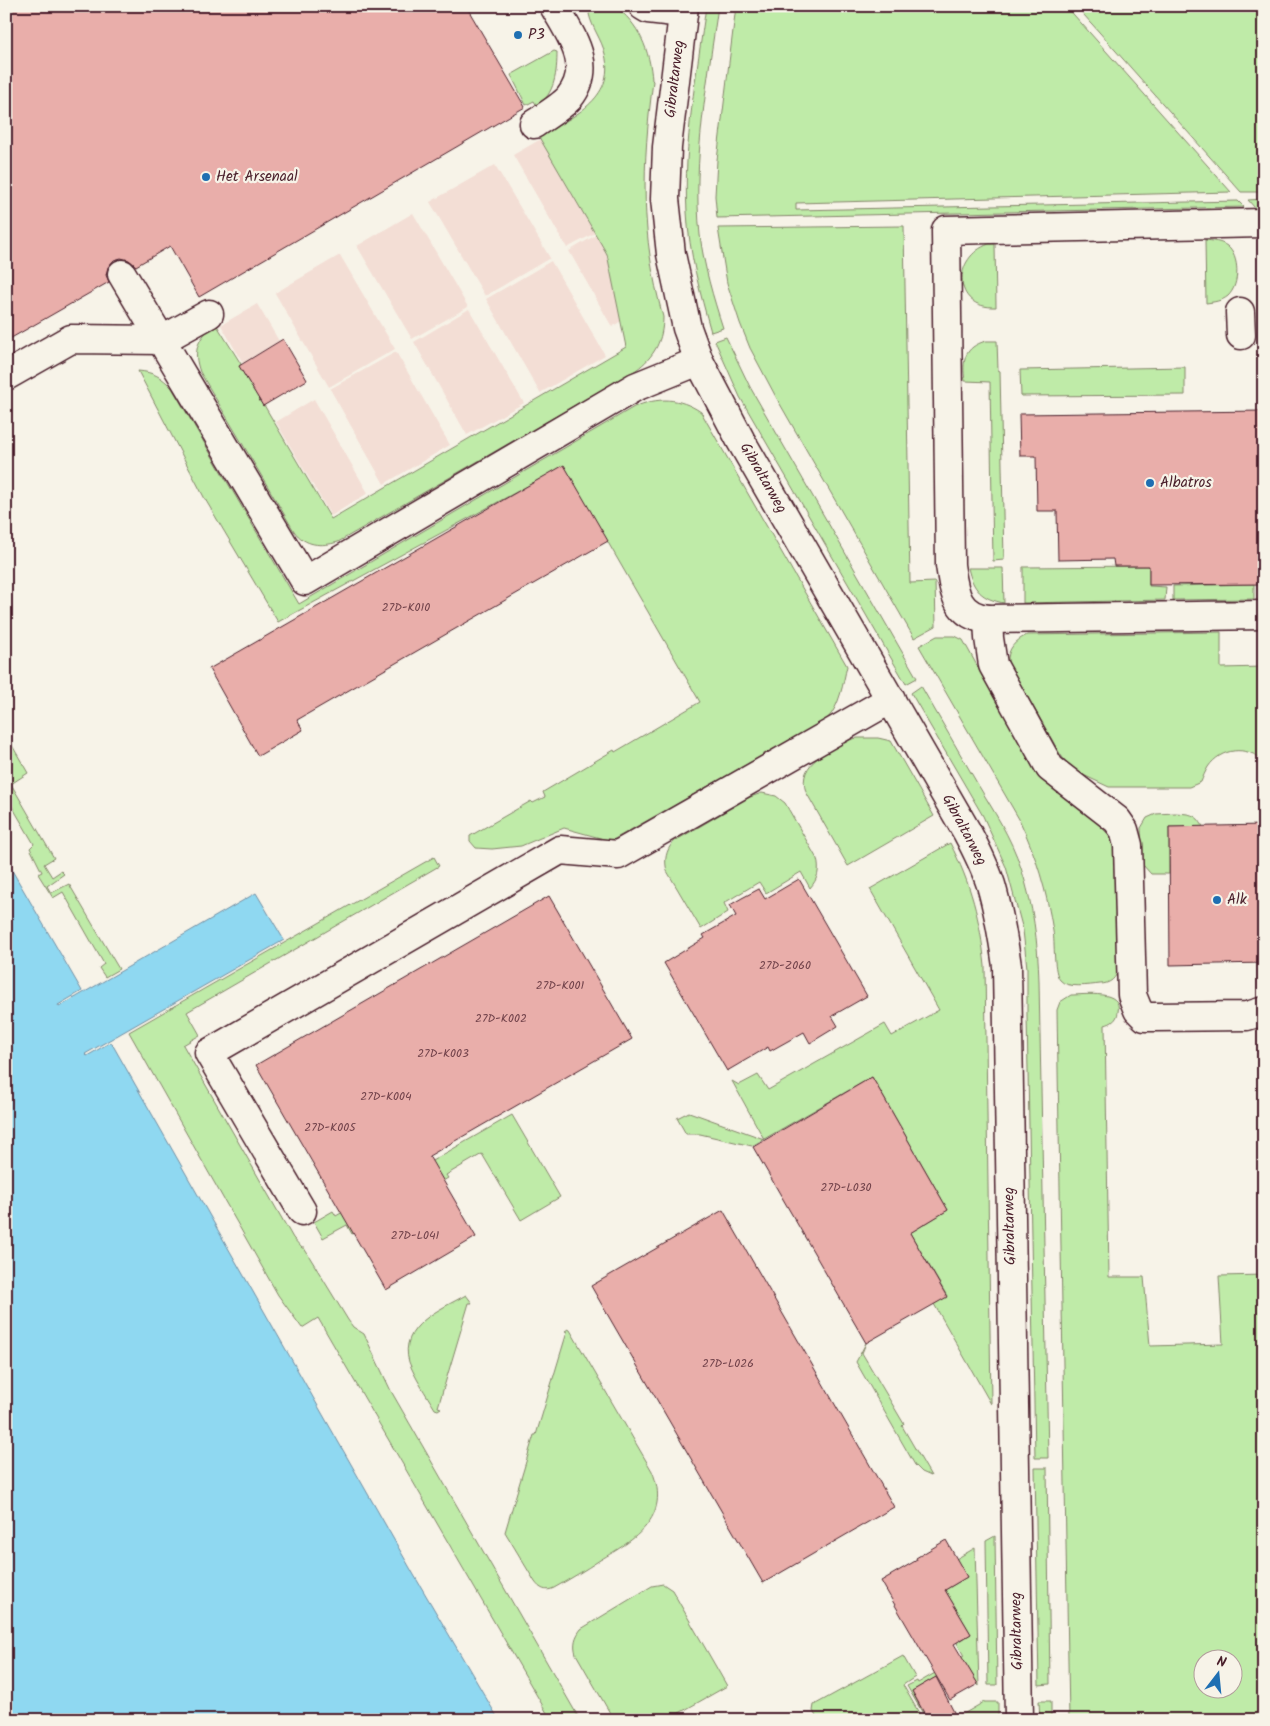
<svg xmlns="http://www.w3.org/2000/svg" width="1270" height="1726" font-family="Kalam,sans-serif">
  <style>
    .built { fill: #f3ded5 }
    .green { fill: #bfeba8; stroke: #84856a; fill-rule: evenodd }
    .water { fill: #8fd8f1; stroke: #738ea2 }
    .building { fill: #e9aeaa; stroke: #4a1f2b }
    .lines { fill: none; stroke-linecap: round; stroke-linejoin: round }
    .minor-casing { stroke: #4a1f2b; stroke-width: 31 }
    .minor { stroke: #f7f3e8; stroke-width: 28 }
    .poi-dot { fill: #1f6fb2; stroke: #f7f3e8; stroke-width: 2 }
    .labels { text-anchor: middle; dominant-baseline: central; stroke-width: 4.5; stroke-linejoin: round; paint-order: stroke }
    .number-label { font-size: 12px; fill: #72434b }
    .poi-label { font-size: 15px; fill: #4a1f2b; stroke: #f7f3e8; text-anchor: start }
    .street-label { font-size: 15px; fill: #4a1f2b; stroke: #f7f3e8 }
  </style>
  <rect width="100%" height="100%" fill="#f7f3e8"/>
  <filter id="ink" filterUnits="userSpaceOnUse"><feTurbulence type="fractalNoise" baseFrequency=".02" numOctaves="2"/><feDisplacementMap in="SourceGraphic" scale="10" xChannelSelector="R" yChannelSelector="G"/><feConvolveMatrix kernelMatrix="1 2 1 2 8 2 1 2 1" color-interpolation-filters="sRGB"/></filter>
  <g filter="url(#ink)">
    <g class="built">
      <polygon points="541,139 595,233 567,248 513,155"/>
      <polygon points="495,165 550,258 485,296 430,202"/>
      <polygon points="413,213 468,307 412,339 357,246"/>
      <polygon points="596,235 607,254 621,321 612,327 569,251"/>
      <polygon points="340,255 395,349 329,387 275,293"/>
      <polygon points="551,261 605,355 540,393 486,299"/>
      <polygon points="257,304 279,341 243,363 221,325"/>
      <polygon points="469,309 524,403 467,435 414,342"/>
      <polygon points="396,352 450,445 384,484 330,389"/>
      <polygon points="314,399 368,493 331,516 276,422"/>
    </g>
    <g class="green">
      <path d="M 614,6 C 639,23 650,51 652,80 L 653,81 C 642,165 640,234 663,317 C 663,340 655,356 636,370 L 338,542 C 321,547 305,546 294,531 L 200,372 C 192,350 198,337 216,324 L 241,364 L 239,366 L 263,406 L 264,405 L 331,519 L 626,347 L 607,254 L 539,137 C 571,117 616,100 605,54 C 602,40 592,28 589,14 L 593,6 Z"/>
      <path d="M 706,6 L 718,6 C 708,80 692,160 700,235 C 704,267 713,297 723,328 L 711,332 C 700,293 689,253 687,212 C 683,144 697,73 706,6 Z"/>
      <polygon points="736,6 1066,6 1231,192 796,203 796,210 1238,201 1244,207 717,218 715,196 717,160"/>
      <polygon points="1076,6 1264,6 1264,192 1241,192"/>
      <path d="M 554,51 L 557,52 C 557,72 555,94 537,106 L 534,101 L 526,105 L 511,75 Z"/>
      <polygon points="1264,199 1264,208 1255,208 1248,200"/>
      <polygon points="904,226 910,583 935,582 936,626 914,638 776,397 750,348 740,323 727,283 718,228"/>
      <path d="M 1205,240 C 1213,241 1220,241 1227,246 C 1240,256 1240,285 1228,296 C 1222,301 1214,302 1206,303 Z"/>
      <path d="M 989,244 L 995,244 L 996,307 C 952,309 952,257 989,244 Z"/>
      <polygon points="726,337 750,387 917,678 906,684 740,397 715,341"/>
      <path d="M 986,341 L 997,341 L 998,370 L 1000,371 L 1004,560 L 993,561 L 990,382 L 965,381 C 962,361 964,347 986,341 Z"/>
      <polygon points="1185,367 1185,395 1021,396 1020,370"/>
      <path d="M 138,371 C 153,372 162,377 172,388 L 299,604 L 634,407 C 658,397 679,397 701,412 L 847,666 C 843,683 840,706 827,719 L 611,841 L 564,828 L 521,846 L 492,849 L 476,848 L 470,841 L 470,836 L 531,801 L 533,803 L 545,797 L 543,792 L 614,750 L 615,752 L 700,702 L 564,466 L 278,622 L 205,499 Z"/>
      <polygon points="1149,566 1149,586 1166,587 1165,600 1023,603 1023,567"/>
      <path d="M 968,568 L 1003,568 L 1004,603 C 982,599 973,590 968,568 Z"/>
      <polygon points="1254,584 1254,599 1173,600 1173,586"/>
      <path d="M 1221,632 L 1221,668 L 1264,667 L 1264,761 C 1246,745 1221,748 1208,767 C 1205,772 1203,777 1201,782 L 1189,787 L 1109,787 L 1079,773 L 1066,762 L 1060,754 L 1008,662 C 1007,649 1016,640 1027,635 Z"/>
      <path d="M 937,636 L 955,636 L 963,640 L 1038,777 L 1096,822 L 1109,835 L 1115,845 L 1118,968 C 1117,978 1110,984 1100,984 C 1090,985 1067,989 1060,980 C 1053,972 1055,943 1053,931 C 1047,892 1036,855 1019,819 L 919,646 Z"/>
      <path d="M 921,686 C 940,718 958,751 977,783 C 993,810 1011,837 1021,868 C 1033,904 1038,942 1039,981 L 1048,1458 L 1035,1458 L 1027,1015 L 1027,968 L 1023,930 L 1006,867 L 983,816 L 911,693 Z"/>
      <polygon points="6,735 28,773 11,784 54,858 44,864 52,877 61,871 64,874 47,886 51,893 69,884 119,969 105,977 99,968 104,964 63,892 53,898 38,874 42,872 30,848 34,844 6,796"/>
      <path d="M 858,738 L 878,738 L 891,741 L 934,816 L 848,866 L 806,792 C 796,762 831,750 852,739 Z"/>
      <path d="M 762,793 L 776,796 L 785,803 L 817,859 C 820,870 818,879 810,888 L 801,872 L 766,893 L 759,882 L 724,903 L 728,912 L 701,929 L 667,871 C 664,860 666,851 673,842 L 750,797 Z"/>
      <path d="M 1175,813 C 1188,814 1197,813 1203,827 L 1169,827 L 1169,874 L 1151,874 L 1142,864 L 1141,828 L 1147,818 L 1156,814 Z"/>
      <path d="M 950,843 C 971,884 980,919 985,966 L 991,1404 L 934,1304 L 947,1296 L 910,1233 L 948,1210 L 872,1077 L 752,1146 L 700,1134 L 686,1134 L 677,1118 L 689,1112 L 764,1139 L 732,1081 L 739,1085 L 758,1075 L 768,1090 L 885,1024 L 892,1036 L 939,1010 L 870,889 Z"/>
      <polygon points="434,857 439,866 187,1012 200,1035 183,1045 293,1238 302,1248 304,1248 348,1320 353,1327 364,1334 391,1391 580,1720 551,1720 318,1318 302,1328 278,1295 129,1032"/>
      <path d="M 1071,995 C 1085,995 1123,989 1118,1012 C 1117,1020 1112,1023 1105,1025 L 1109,1277 L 1144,1277 L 1150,1346 L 1223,1344 L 1219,1276 L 1264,1275 L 1264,1720 L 1069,1720 L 1057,1010 L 1060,1002 ZM 1202,1658 L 1232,1658 L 1232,1688 L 1202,1688 Z"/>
      <polygon points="512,1115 560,1197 521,1220 482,1154 446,1175 448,1178 443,1181 352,1234 347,1225 323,1238 314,1222 333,1211 336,1216"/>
      <path d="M 466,1295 L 472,1303 L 469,1303 L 438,1407 L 441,1408 L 438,1410 L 435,1409 C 426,1394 415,1378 409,1362 C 398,1326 441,1309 466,1295 Z"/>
      <path d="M 568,1329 L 570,1330 L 652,1471 C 672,1518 634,1540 600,1560 C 585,1570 570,1579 554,1588 C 546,1592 540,1589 535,1582 L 505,1532 L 534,1435 L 536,1435 L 567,1332 L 565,1331 Z"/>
      <polygon points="866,1343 862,1353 904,1424 902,1426 931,1476 922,1472 915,1465 856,1362"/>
      <polygon points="1035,1468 1047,1468 1050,1684 1039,1685"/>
      <polygon points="995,1536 997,1685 988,1685 986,1541"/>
      <polygon points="975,1548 979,1686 964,1661 912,1691 925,1717 907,1686 917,1681 918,1683 964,1656 957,1643 971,1634 945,1590 967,1577 956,1559"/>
      <path d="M 663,1584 L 672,1590 L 727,1686 L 667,1720 L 614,1720 L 576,1654 C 573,1644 575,1637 581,1629 L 652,1586 Z"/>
      <polygon points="903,1656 915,1677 903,1685 923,1720 818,1720 813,1711 814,1705"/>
      <polygon points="1039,1701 1051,1701 1051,1720 1040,1720"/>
      <polygon points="984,1702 998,1702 998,1720 962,1720 960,1716"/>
    </g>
    <polygon class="water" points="6,860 82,991 58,1005 59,1007 256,893 284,940 85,1054 87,1056 111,1042 414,1575 499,1720 6,1720"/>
    <g class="building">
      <polygon points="6,6 466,6 525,107 199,297 170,246 136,266 129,260 121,258 114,260 108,267 106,275 109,282 6,341"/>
      <polygon points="283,339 307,380 263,406 239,366"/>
      <polygon points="1264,411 1264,584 1149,585 1149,566 1114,566 1113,559 1058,560 1057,511 1037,511 1036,456 1020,456 1019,414"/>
      <polygon points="564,465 608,541 297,720 303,730 258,756 209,669"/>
      <polygon points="1264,825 1264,963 1170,965 1169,827"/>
      <polygon points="799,879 867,996 832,1016 838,1026 810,1043 804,1032 770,1051 768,1047 727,1071 664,963 705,938 703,935 736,916 730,905 742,898 759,889 765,899"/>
      <polygon points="549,896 632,1039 429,1156 476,1237 386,1290 256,1065"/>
      <polygon points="872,1077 948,1210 910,1233 947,1297 866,1343 753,1147"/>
      <polygon points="723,1210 894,1507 763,1583 591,1286"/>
      <polygon points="946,1540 967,1577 945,1590 971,1634 954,1644 978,1684 950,1700 881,1581 917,1560 916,1558"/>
      <polygon points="936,1677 958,1720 928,1720 912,1691"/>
    </g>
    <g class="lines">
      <g class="minor-casing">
        <g id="minor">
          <polyline points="643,6 648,9 683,13"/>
          <path d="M 684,6 L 667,147 L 665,199 L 671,254 L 687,328 L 699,361 L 741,441 L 967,832 C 976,849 985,867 991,885 C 999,912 1003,938 1007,966 L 1019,1720"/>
          <path d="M 534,124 C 544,117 561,107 569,98 C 595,66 571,36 554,6"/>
          <path d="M 1264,223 L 946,230 L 950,565 C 954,591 956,616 988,619 L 1264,615"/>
          <polyline points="122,274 305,581 635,387 699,361"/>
          <polyline points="1240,312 1241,335"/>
          <polyline points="6,376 71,339 162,340 209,314"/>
          <polyline points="988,619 989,638 993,665 1050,768 1117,820 1124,830 1128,845 1132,995 1138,1010 1145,1017 1155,1017 1247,1016 1264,1011"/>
          <polyline points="302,1211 209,1053 560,850 618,855 891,699"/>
        </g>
      </g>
      <use href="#minor" class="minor"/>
    </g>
  </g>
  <g class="poi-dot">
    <circle cx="518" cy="35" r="5"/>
    <circle cx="206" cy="177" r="5"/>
    <circle cx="1150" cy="483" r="5"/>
    <circle cx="1217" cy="900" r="5"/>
  </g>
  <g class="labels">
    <g class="number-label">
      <text x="406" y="607">27D-K010</text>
      <text x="785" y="965">27D-Z060</text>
      <text x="560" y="985">27D-K001</text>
      <text x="501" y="1018">27D-K002</text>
      <text x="443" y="1053">27D-K003</text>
      <text x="386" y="1096">27D-K004</text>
      <text x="330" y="1127">27D-K005</text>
      <text x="846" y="1187">27D-L030</text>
      <text x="415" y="1235">27D-L041</text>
      <text x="728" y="1363">27D-L026</text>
    </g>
    <g class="poi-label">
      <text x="528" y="35">P3</text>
      <text x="216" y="177">Het Arsenaal</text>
      <text x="1160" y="483">Albatros</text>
      <text x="1227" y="900">Alk</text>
    </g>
    <g class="street-label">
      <text transform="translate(675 79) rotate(-83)">Gibraltarweg</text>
      <text transform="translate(763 478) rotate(60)">Gibraltarweg</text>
      <text transform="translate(964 830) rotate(62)">Gibraltarweg</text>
      <text transform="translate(1010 1226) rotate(-91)">Gibraltarweg</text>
      <text transform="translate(1017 1631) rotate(-91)">Gibraltarweg</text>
    </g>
  </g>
  <rect width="1270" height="1726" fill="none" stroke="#f7f3e8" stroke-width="25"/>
  <rect x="12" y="12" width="1245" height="1701" fill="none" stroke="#4a1f2b" stroke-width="2" filter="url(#ink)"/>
  <g transform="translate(1218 1674) rotate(16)"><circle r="24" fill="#f7f3e8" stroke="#b29e9c"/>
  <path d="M0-4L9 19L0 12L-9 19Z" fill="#1f6fb2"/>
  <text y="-8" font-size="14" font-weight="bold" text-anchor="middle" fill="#4a1f2b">N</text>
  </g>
</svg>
